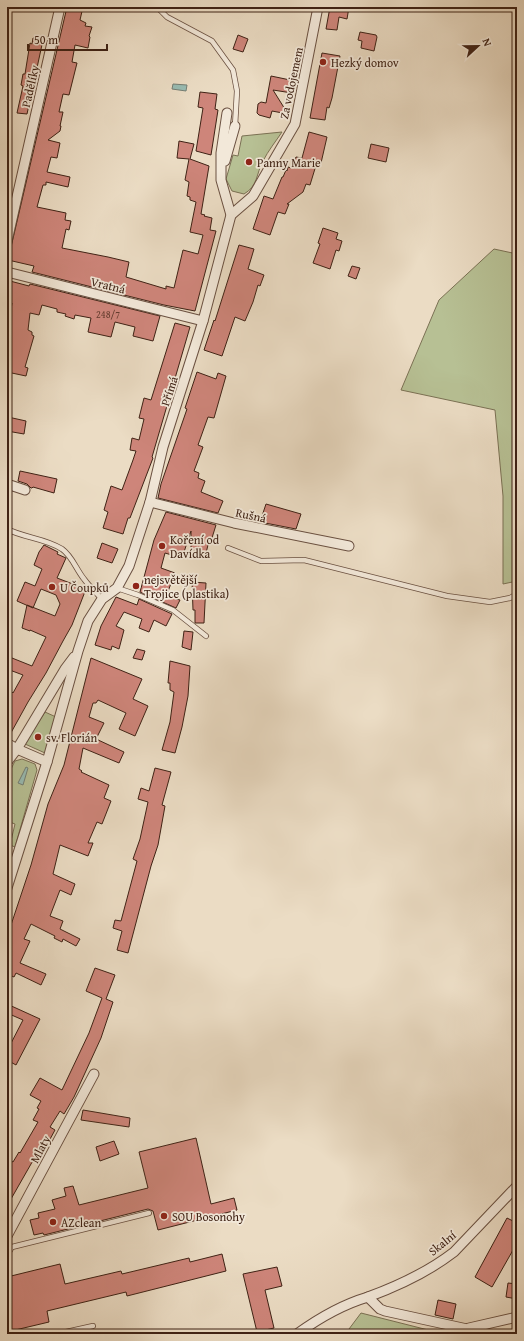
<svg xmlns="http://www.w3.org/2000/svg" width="524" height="1341" font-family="'Gentium Book Plus',serif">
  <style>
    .green { fill: #b7c094; stroke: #7b7154 }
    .water { fill: #98bcb3; stroke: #747e74 }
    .building { fill: #ce857a; stroke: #3f2215 }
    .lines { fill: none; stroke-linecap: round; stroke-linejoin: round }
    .lane-casing { stroke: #6a5041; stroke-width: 6 }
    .street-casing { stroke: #6a5041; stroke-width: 11 }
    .lane { stroke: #f2e8d9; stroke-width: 4.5 }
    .street { stroke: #f2e8d9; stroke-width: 9 }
    .poi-dot { fill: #8f2418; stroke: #f2e8d9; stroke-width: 1.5 }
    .labels { text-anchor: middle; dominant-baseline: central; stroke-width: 3.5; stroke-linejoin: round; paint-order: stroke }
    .number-label { font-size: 10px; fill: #633b2e }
    .poi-label { font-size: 12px; fill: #3f2215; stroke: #f2e8d9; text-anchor: start }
    .street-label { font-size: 12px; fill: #3f2215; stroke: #f2e8d9 }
  </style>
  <rect width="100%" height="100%" fill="#ebdcc4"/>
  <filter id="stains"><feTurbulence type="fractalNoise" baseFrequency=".005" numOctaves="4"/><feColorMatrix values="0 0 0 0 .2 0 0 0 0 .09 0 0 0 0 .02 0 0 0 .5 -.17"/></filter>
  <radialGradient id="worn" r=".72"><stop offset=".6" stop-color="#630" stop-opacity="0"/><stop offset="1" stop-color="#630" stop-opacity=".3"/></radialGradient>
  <g class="green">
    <path d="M 282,132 C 276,141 268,151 263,161 C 256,174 258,186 244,194 L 232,191 L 226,179 L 233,155 L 238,156 L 242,136 Z"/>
    <polygon points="494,249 517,254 517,581 503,584 503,496 495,410 401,390 439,300"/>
    <polygon points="45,712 56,717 45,753 25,744"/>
    <polygon points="22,759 35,764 37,770 15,847 10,845 15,824 7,821 7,777 15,761"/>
    <polygon points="361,1313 444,1334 346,1333"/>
  </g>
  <g class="water">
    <polygon points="173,84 187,85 186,91 172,89"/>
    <polygon points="26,767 28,768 23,785 18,783"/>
  </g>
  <g class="building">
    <polygon points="67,7 83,7 80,20 86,23 85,26 92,27 89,36 90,37 88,48 75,45 72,62 77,63 69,95 63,94 59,112 63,112 60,126 61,126 60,131 48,140 60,143 57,158 51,157 47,172 70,177 68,187 46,182 46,185 43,185 37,207 66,213 65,220 71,221 69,230 66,229 62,248 108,257 129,262 126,277 166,289 166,286 174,288 183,250 198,254 203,235 190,232 196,202 190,200 190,197 187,196 189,182 185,180 189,159 177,158 179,141 194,144 190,159 209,166 201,214 205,215 204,216 212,218 210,230 216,231 195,311 164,305 32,272 34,266 8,260"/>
    <polygon points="330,7 349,7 347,19 339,17 337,30 326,29"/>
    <polygon points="360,32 376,35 377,37 374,51 361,48 362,41 358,40"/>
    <polygon points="238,35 248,39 243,52 233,49"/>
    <polygon points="33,38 43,40 27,114 17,113 23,86 21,85 23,74 25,74 30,43 32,44"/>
    <polygon points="322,53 340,56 332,98 329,108 327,107 325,120 310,118"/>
    <polygon points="271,76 295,81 292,93 273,90 288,114 272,111 270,118 259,115 257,113 258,104 261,102 266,103"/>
    <polygon points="200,92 217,94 215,109 218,110 211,155 196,151 203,108 198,107"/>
    <polygon points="309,132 327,137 321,163 317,162 310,185 306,184 303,192 287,204 289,204 285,214 278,212 270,235 253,229 264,196 273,199 282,177 283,177 286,170 287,171 288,167 291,168 296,157 302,158"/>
    <polygon points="371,144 389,148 386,162 368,158"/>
    <polygon points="323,228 338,233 336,239 342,241 339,251 336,250 330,269 313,263 320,244 318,243"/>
    <polygon points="239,245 254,249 248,269 264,275 260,286 258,285 253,302 245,321 235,317 222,356 204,350 214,320 215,321"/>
    <polygon points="352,266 360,268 356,279 348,276"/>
    <polygon points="10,281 29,286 30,284 160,316 153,341 133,336 135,327 115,322 111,337 88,332 91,318 75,315 74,319 65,316 66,314 57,312 57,309 42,305 39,315 30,313 28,330 32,332 32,335 34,336 25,367 28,368 26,376 7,372 7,336 12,303 7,301 7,292"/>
    <polygon points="175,323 190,327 152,457 153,458 130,518 128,518 123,534 103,528 108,512 104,510 111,486 122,490 133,460 136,451 130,450 132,438 139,440 144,419 139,418 144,398 151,400"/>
    <polygon points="197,372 216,379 218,373 226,376 214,418 208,417 198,445 203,447 194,471 199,473 198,478 205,481 201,492 223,501 218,513 158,498 161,484 187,409 185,408"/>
    <polygon points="8,417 26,421 24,434 7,431"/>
    <polygon points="20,471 57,479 54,493 33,487 32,488 31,488 27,484 18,481"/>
    <polygon points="266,504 301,514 296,529 260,522"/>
    <polygon points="166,512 216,525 211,541 209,541 206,553 191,549 191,531 182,558 165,553 161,568 175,573 167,594 173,596 172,598 180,600 176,608 140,592 154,540"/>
    <polygon points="102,543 118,549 112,563 97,558"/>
    <polygon points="44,545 58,552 57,554 66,558 57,578 86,589 72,625 63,641 46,673 28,702 7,740 7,703 12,692 13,693 23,675 7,669 7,656 32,666 46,637 30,630 30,631 22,628 27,605 55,616 60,604 56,595 41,589 33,608 17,601 25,582 35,586 42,569 34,565 39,552"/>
    <polygon points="192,582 206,583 204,623 195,623 195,610 193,610"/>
    <polygon points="116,597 137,605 139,599 172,614 166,626 154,620 149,632 139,628 142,619 124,612 116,626 124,630 119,649 112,646 111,650 95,645 101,626"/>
    <polygon points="184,631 193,632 191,650 182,647"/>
    <polygon points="137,649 145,651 142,660 133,658"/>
    <polygon points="91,658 142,679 133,699 148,706 135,736 119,729 126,713 98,700 96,703 93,703 89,717 104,723 96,739 124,752 119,763 83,748 79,769 82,771 81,772 109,785 104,798 111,801 102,824 97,822 88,843 93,843 88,856 60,845 53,874 75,884 71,895 60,890 50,916 63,921 60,929 80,939 76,946 63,939 62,942 54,938 55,936 31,924 24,939 30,941 20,963 46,974 41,985 16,973 14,977 7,974 7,937 31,865 48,804 64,765"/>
    <polygon points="170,661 190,666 188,696 182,727 175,753 162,750 170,722 174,692 170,690 170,683 168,683"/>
    <polygon points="155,768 171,772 162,805 165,806 158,845 151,866 128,953 117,950 122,931 113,928 115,920 121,921 137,861 133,859 140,839 148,802 138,799 141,788 149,791"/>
    <polygon points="95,968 115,975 106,999 113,1002 101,1038 74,1097 64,1114 60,1111 50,1127 55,1130 43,1152 39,1150 7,1206 7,1169 11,1161 13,1162 19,1152 20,1153 38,1122 33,1120 39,1109 37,1108 41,1101 30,1095 40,1078 62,1090 89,1033 102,998 86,991"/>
    <polygon points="7,1004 40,1019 16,1065 7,1060 7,1051 23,1020 7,1013"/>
    <polygon points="83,1110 130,1118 129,1127 81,1120"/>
    <polygon points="196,1138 211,1204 234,1198 237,1210 158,1230 153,1211 148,1209 44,1235 43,1233 34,1235 30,1220 39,1218 38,1213 55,1209 52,1200 66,1196 64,1188 73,1186 79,1205 148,1188 139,1152"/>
    <polygon points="114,1141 119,1154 100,1161 96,1147"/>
    <polygon points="507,1218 517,1223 517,1243 492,1287 475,1277"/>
    <polygon points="222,1254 226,1271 127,1296 126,1292 47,1311 49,1322 11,1331 7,1314 7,1277 60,1264 65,1284 121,1271 122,1274 189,1258 190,1262"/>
    <polygon points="277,1267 282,1286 265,1290 274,1328 257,1332 243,1274"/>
    <polygon points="508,1283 517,1284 517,1299 506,1297"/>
    <polygon points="438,1300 456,1304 453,1319 435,1315"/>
  </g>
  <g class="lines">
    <g class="lane-casing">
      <g id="lane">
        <polyline points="157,7 167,17 212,41 233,70 237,91 235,126"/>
        <path d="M 7,529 C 24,538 45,538 62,549 C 72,556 76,569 84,579 C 89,586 96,593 102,599"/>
        <polyline points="228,548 261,561 304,560 447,596 490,602 510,598 517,594"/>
        <polyline points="117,588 138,595 173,610 206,636"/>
        <polyline points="7,1255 12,1247 149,1213"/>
        <polyline points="57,1334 93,1326"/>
      </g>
    </g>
    <g class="street-casing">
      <g id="street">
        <polyline points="225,161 235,126"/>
        <polyline points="231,215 253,196 295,124 318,7"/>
        <polyline points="7,241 60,7"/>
        <polyline points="7,272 203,321"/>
        <polyline points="7,484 25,490"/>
        <polyline points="150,502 234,523 349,546"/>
        <polyline points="10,745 17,749 47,762"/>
        <polyline points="7,762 17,749 65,669 74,657"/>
        <polyline points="7,888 47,762 78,651 88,621 102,599 117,588 129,566 150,502 163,447 203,321 231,215 221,180 221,153 227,113"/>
        <polyline points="7,1236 94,1074"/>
        <path d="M 368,1297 C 398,1286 428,1272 454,1252 L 517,1186"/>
        <polyline points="469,1328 517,1317"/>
        <path d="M 297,1334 C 319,1318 341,1305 368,1297 L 380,1309 L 385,1311 L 490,1334"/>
      </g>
    </g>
    <use href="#lane" class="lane"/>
    <use href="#street" class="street"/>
  </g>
  <g class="poi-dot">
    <circle cx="323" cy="62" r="4"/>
    <circle cx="249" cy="162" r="4"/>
    <circle cx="162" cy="546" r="4"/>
    <circle cx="136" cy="586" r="4"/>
    <circle cx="52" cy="587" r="4"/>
    <circle cx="38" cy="737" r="4"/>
    <circle cx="164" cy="1216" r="4"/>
    <circle cx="53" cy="1222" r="4"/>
  </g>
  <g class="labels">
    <g class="number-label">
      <text x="108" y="314">248/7</text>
    </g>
    <g class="poi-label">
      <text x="331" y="62">Hezký domov</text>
      <text x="257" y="162">Panny Marie</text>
      <text x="170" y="539">Koření od<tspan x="170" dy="14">Davídka</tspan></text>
      <text x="144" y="579">nejsvětější<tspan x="144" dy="14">Trojice (plastika)</tspan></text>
      <text x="60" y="587">U Čoupků</text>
      <text x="46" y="737">sv. Florián</text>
      <text x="172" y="1216">SOU Bosonohy</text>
      <text x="61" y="1222">AZclean</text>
    </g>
    <g class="street-label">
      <text transform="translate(291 83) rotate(-78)">Za vodojemem</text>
      <text transform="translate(30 86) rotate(-77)">Padělíky</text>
      <text transform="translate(108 285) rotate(14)">Vratná</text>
      <text transform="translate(169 391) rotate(-72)">Přímá</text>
      <text transform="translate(251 515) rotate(12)">Rušná</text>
      <text transform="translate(40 1149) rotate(-62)">Mlaty</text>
      <text transform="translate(442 1243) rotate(-39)">Skalní</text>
    </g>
  </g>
  <rect width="524" height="1341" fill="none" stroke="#ebdcc4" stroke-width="24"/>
  <rect x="8" y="8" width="508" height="1325" fill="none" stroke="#3f2215" stroke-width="2"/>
  <rect x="12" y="12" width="500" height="1317" fill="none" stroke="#3f2215"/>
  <g transform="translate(478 46) rotate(68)" stroke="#f2e8d9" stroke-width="3" paint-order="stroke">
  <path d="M0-3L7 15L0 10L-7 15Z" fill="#3f2215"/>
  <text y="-6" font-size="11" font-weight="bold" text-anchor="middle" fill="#3f2215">N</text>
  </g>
  <path d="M28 44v6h79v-6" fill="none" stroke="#3f2215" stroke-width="2"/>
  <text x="34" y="44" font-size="12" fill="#3f2215" stroke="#f2e8d9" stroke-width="3" paint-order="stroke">50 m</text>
  <rect width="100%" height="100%" filter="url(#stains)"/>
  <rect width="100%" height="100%" fill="url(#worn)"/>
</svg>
